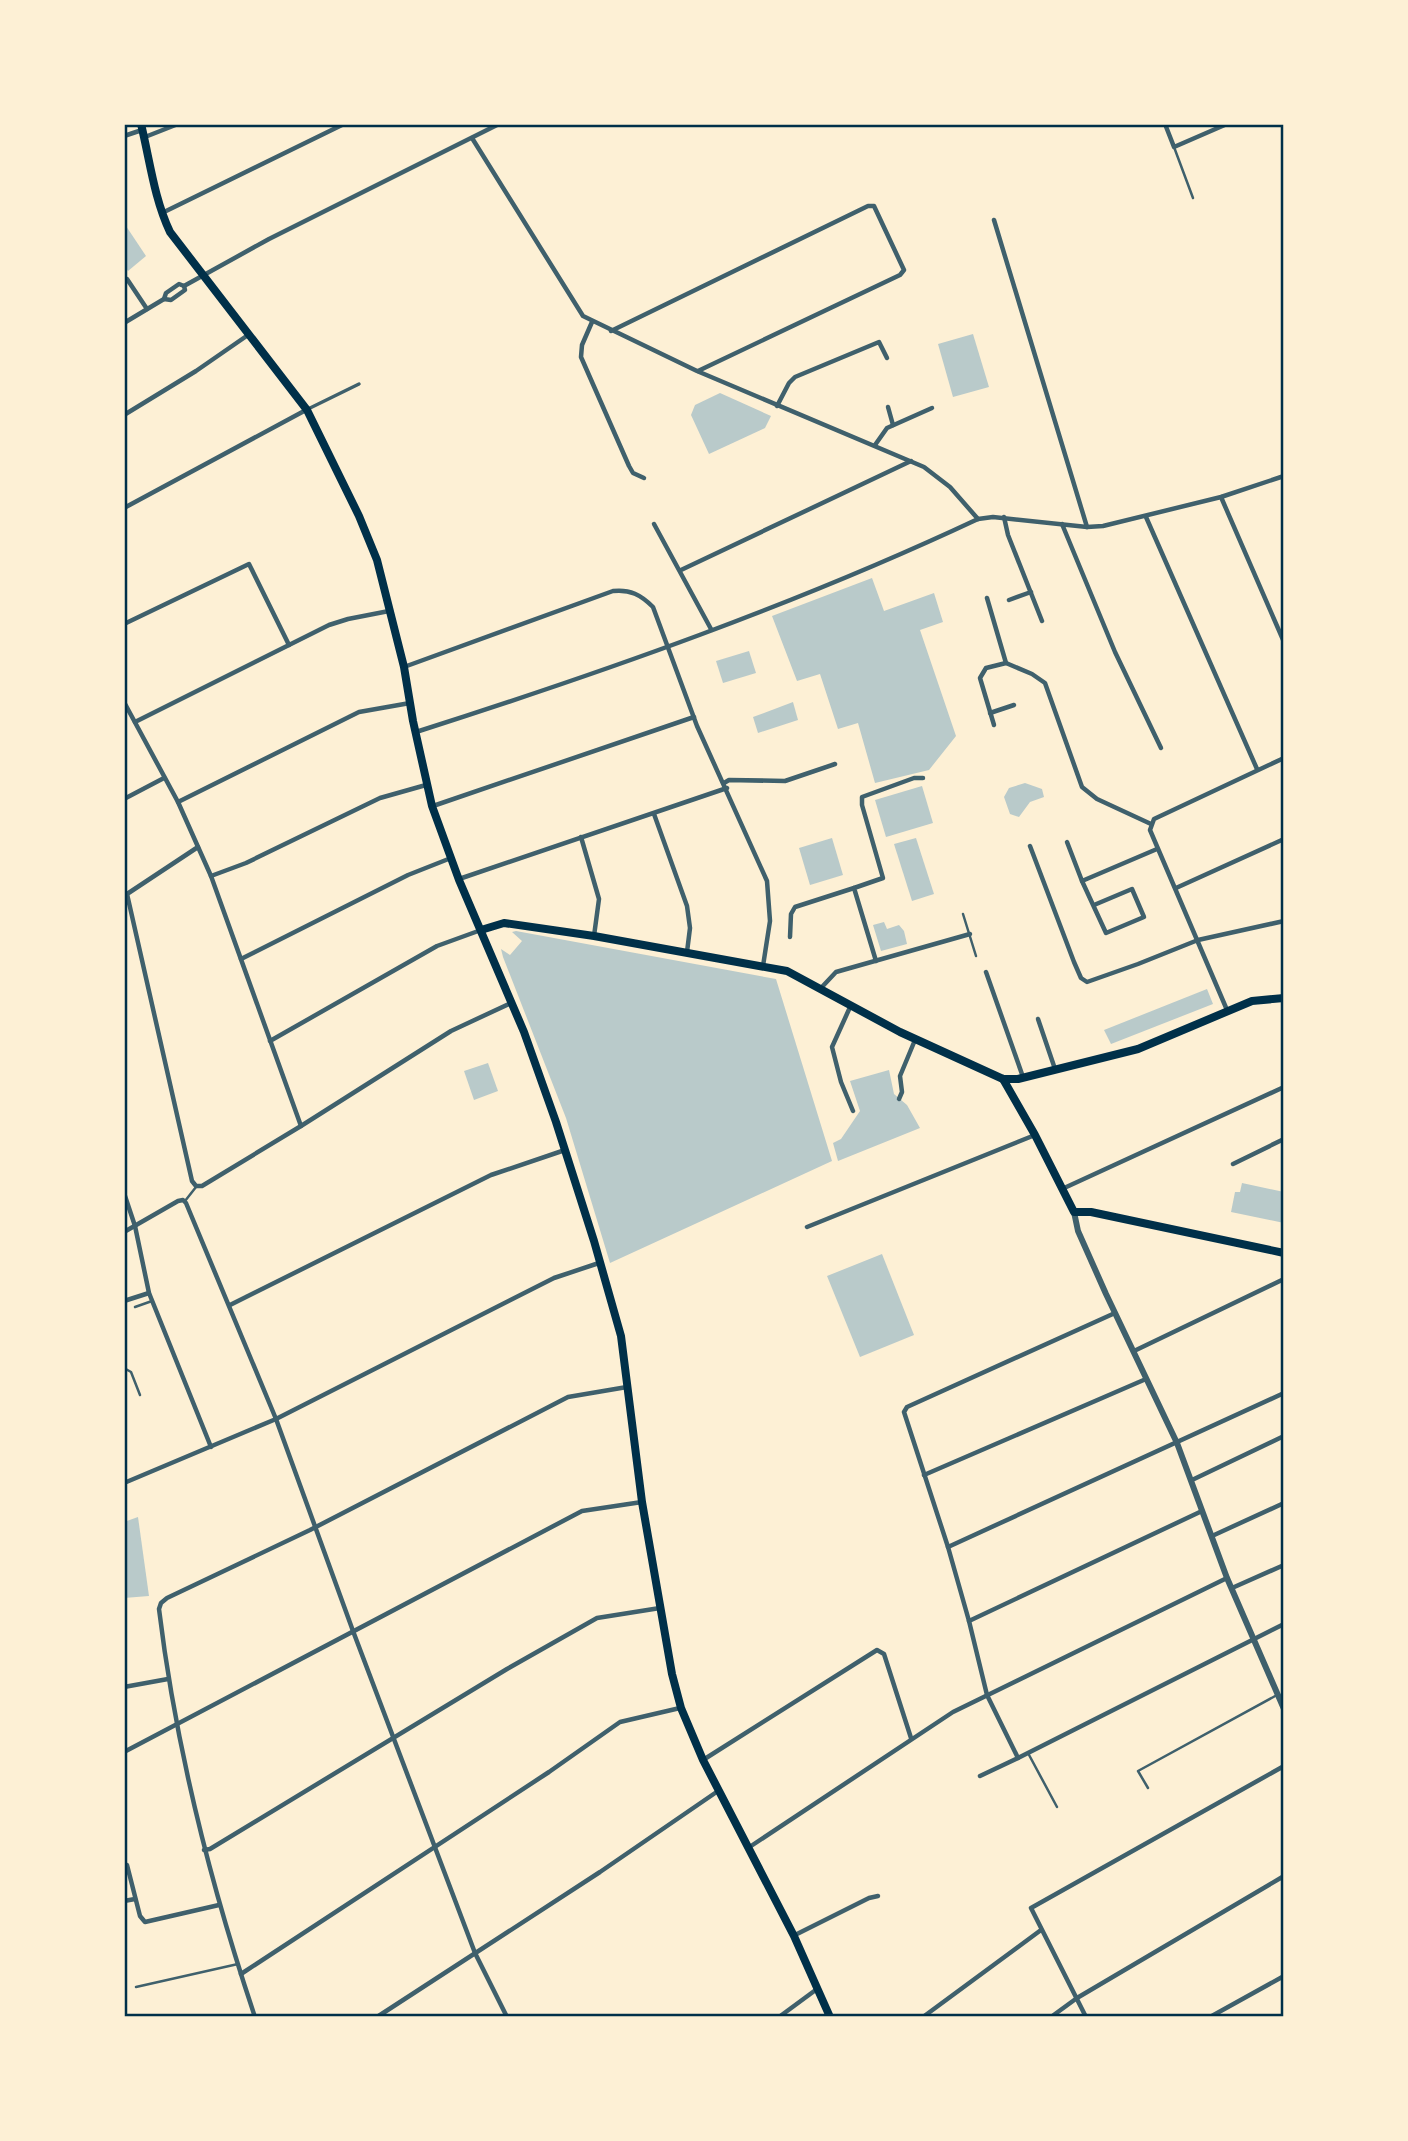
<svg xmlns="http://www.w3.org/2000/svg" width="1408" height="2141" font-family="Overpass,sans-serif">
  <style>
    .green { fill: #b9caca }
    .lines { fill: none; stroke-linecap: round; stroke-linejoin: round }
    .service { stroke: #3f606c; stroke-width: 2.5 }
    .pedestrian { stroke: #3f606c; stroke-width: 3.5 }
    .minor { stroke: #3f606c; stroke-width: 4.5 }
    .tertiary { stroke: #3f606c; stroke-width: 6 }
    .primary { stroke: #003049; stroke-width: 8 }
    .neatline { fill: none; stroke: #003049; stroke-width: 2.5 }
  </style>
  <rect width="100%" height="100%" fill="#fdf0d5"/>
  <g class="green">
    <polygon points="124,223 146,256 128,271 124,265"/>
    <polygon points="973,334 989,387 953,397 938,344"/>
    <polygon points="720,393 771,416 765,428 709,454 691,415 695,405"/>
    <polygon points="872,578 884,611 934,593 943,622 920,630 956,736 929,770 875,783 858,723 838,729 820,674 797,681 772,616"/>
    <polygon points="749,651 756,673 723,683 716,661"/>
    <polygon points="793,702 798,720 758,733 753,717"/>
    <polygon points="1025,783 1042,789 1044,797 1030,802 1019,817 1010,814 1004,797 1009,788"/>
    <polygon points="922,786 933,823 886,837 875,800"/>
    <polygon points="832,838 843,875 810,885 799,848"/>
    <polygon points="916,838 934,894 912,901 894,844"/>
    <polygon points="884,922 887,929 899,925 904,931 907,944 881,951 873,925"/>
    <polygon points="516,931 776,979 832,1161 610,1263 566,1118 503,957 501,949 510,955 522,941 512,932"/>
    <polygon points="1207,989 1213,1004 1111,1044 1104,1030"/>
    <polygon points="488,1063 498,1091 474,1100 464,1071"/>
    <polygon points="889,1070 894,1094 907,1105 920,1128 838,1161 833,1143 841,1139 860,1111 850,1081"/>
    <polygon points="1242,1183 1284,1192 1284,1223 1231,1212 1235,1192 1240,1192"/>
    <polygon points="882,1254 914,1335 860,1357 827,1276"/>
    <polygon points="138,1517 149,1596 124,1598 124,1522"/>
  </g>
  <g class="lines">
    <g class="service">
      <polyline points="1174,147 1193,198"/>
      <polyline points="963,914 976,956"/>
      <polyline points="185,1201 196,1187"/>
      <polyline points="135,1307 152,1301"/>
      <polyline points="124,1368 131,1372 140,1395"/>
      <polyline points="1028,1753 1057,1807"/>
      <polyline points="1148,1788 1138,1771 1277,1695"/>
      <polyline points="136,1987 238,1964"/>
    </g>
    <polyline class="pedestrian" points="308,409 359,384"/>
    <g class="minor">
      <polyline points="1165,124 1174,147 1227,124"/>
      <polyline points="124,136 142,130"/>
      <polyline points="145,137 178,124"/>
      <polyline points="472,138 583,316 697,371 924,467 950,487 978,519"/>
      <polyline points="162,213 344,124"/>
      <polyline points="994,220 1087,527"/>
      <polyline points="127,279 147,309"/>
      <polyline points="164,299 171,300 185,290 184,286"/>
      <polyline points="592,322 582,345 581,357 629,466 633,473 644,478"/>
      <polyline points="124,323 164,299 166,293 179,284 184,286 269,239 499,124"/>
      <polyline points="611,331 868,206 874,206 904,270 900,275 698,371"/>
      <polyline points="777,406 789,383 795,377 879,342 887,358"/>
      <polyline points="888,407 893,425"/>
      <polyline points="124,415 196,371 248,335"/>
      <polyline points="875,445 887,428 932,408"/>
      <polyline points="1221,497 1284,642"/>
      <polyline points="124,508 306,410"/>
      <polyline points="1004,517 1008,535 1042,621"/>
      <polyline points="1146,517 1257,769"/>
      <polyline points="654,524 711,629"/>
      <polyline points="1062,524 1115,652 1161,748"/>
      <polyline points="681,570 911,461"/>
      <polyline points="987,598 1006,663 1032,674 1045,683 1082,787 1097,799 1151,824"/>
      <polyline points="1009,600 1031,592"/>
      <polyline points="124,624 249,564 289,645"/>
      <path d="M 404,667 L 613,591 C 630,589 641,595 653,607 L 697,726 L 767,881 L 770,921 L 763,966"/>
      <polyline points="124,702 178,802 211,876 301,1126"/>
      <polyline points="990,713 1014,705"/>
      <polyline points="135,722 329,625 348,619 389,611"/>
      <polyline points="994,725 980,678 986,668 1006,663"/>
      <path d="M 416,732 C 607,671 797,604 978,519 L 993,517 L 1087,527 L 1103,526 L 1221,497 L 1284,476"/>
      <polyline points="724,783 729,780 785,781 835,764"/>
      <polyline points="124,799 164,778"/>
      <polyline points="178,802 359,712 410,703"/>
      <polyline points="433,806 694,717"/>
      <polyline points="654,814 687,906 690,928 687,952"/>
      <polyline points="581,837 599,899 594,936"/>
      <polyline points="1067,842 1082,881 1157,849"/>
      <polyline points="1030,846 1074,962 1081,978 1087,982 1138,964 1198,940 1284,921"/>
      <polyline points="211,876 246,863 380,798 426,785"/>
      <polyline points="459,879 727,788"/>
      <polyline points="1082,881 1106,933 1144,917 1132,889 1094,905"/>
      <polyline points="1176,888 1284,839"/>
      <polyline points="127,894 192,1181 196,1186 202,1186 301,1126 451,1031 511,1003"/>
      <polyline points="124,896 198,847"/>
      <polyline points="790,937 791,914 795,907 854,888"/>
      <polyline points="241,959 408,875 451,858"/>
      <polyline points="876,961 854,888 883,878 862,805 862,797 914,778 923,778"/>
      <polyline points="986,972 1023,1077"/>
      <polyline points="821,988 836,972 970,934"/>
      <polyline points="851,1005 832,1047 841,1082 853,1111"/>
      <polyline points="1227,1010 1150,830 1154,819 1284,758"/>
      <polyline points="1038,1019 1055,1069"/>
      <polyline points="270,1041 437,946 481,930"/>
      <polyline points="899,1099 902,1092 900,1076 915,1040"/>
      <polyline points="1233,1164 1284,1139"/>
      <polyline points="1062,1189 1284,1087"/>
      <polyline points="124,1193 135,1226 149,1293 211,1447"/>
      <polyline points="807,1227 1035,1135"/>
      <polyline points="124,1232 178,1201 183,1200 186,1203 276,1419 353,1631 475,1953 507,2017"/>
      <polyline points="124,1301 149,1293"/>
      <polyline points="230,1305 491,1175 565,1150"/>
      <polyline points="1115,1313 907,1407 904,1412 948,1547 969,1621 987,1695 1018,1758 1284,1624"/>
      <polyline points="1134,1351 1284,1279"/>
      <polyline points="924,1475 1146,1379"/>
      <polyline points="1192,1480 1284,1436"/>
      <polyline points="124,1483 276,1419 554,1278 599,1263"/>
      <polyline points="1212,1536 1284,1503"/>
      <polyline points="948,1547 1284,1393"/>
      <polyline points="1232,1588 1284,1565"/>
      <polyline points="969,1621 1202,1511"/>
      <polyline points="124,1687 168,1679"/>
      <polyline points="124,1752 582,1511 642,1502"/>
      <polyline points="703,1760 877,1650 884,1654 911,1738"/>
      <polyline points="980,1776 1018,1758"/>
      <polyline points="748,1848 953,1712 1227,1578"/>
      <polyline points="204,1850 210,1849 507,1669 597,1618 660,1608"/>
      <polyline points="127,1865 140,1916 145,1922 219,1905"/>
      <polyline points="124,1901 135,1899"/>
      <polyline points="795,1935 869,1898 878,1896"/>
      <polyline points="241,1974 549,1772 620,1722 680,1708"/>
      <path d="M 255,2017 C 210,1883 176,1749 159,1609 L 161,1603 L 167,1598 L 310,1530 L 568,1397 L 627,1387"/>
      <polyline points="377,2017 600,1872 718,1791"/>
      <polyline points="779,2017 817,1989"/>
      <polyline points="923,2017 1041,1930"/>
      <polyline points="1051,2017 1077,1998 1284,1876"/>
      <polyline points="1086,2017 1031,1908 1284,1766"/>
      <polyline points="1210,2017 1284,1976"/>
    </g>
    <polyline class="tertiary" points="1074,1212 1078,1231 1106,1294 1177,1443 1227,1578 1284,1709"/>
    <g class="primary">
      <path d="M 141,124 C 150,161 154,198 170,232 L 307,410 L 359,516 L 377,560 L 404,667 L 413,721 L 432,806 L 459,880 L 524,1032 L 556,1122 L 594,1241 L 621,1336 L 642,1502 L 672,1674 L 681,1708 L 703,1760 L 794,1936 L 830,2017"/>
      <polyline points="481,930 504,923 594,936 787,971 900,1032 1003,1079 1018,1079 1138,1049 1252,1001 1284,998"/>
      <polyline points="1003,1079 1035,1135 1074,1212 1091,1212 1284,1253"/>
    </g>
  </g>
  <rect width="1408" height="2141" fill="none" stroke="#fdf0d5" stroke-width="252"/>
  <rect x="126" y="126" width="1156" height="1889" class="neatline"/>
</svg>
